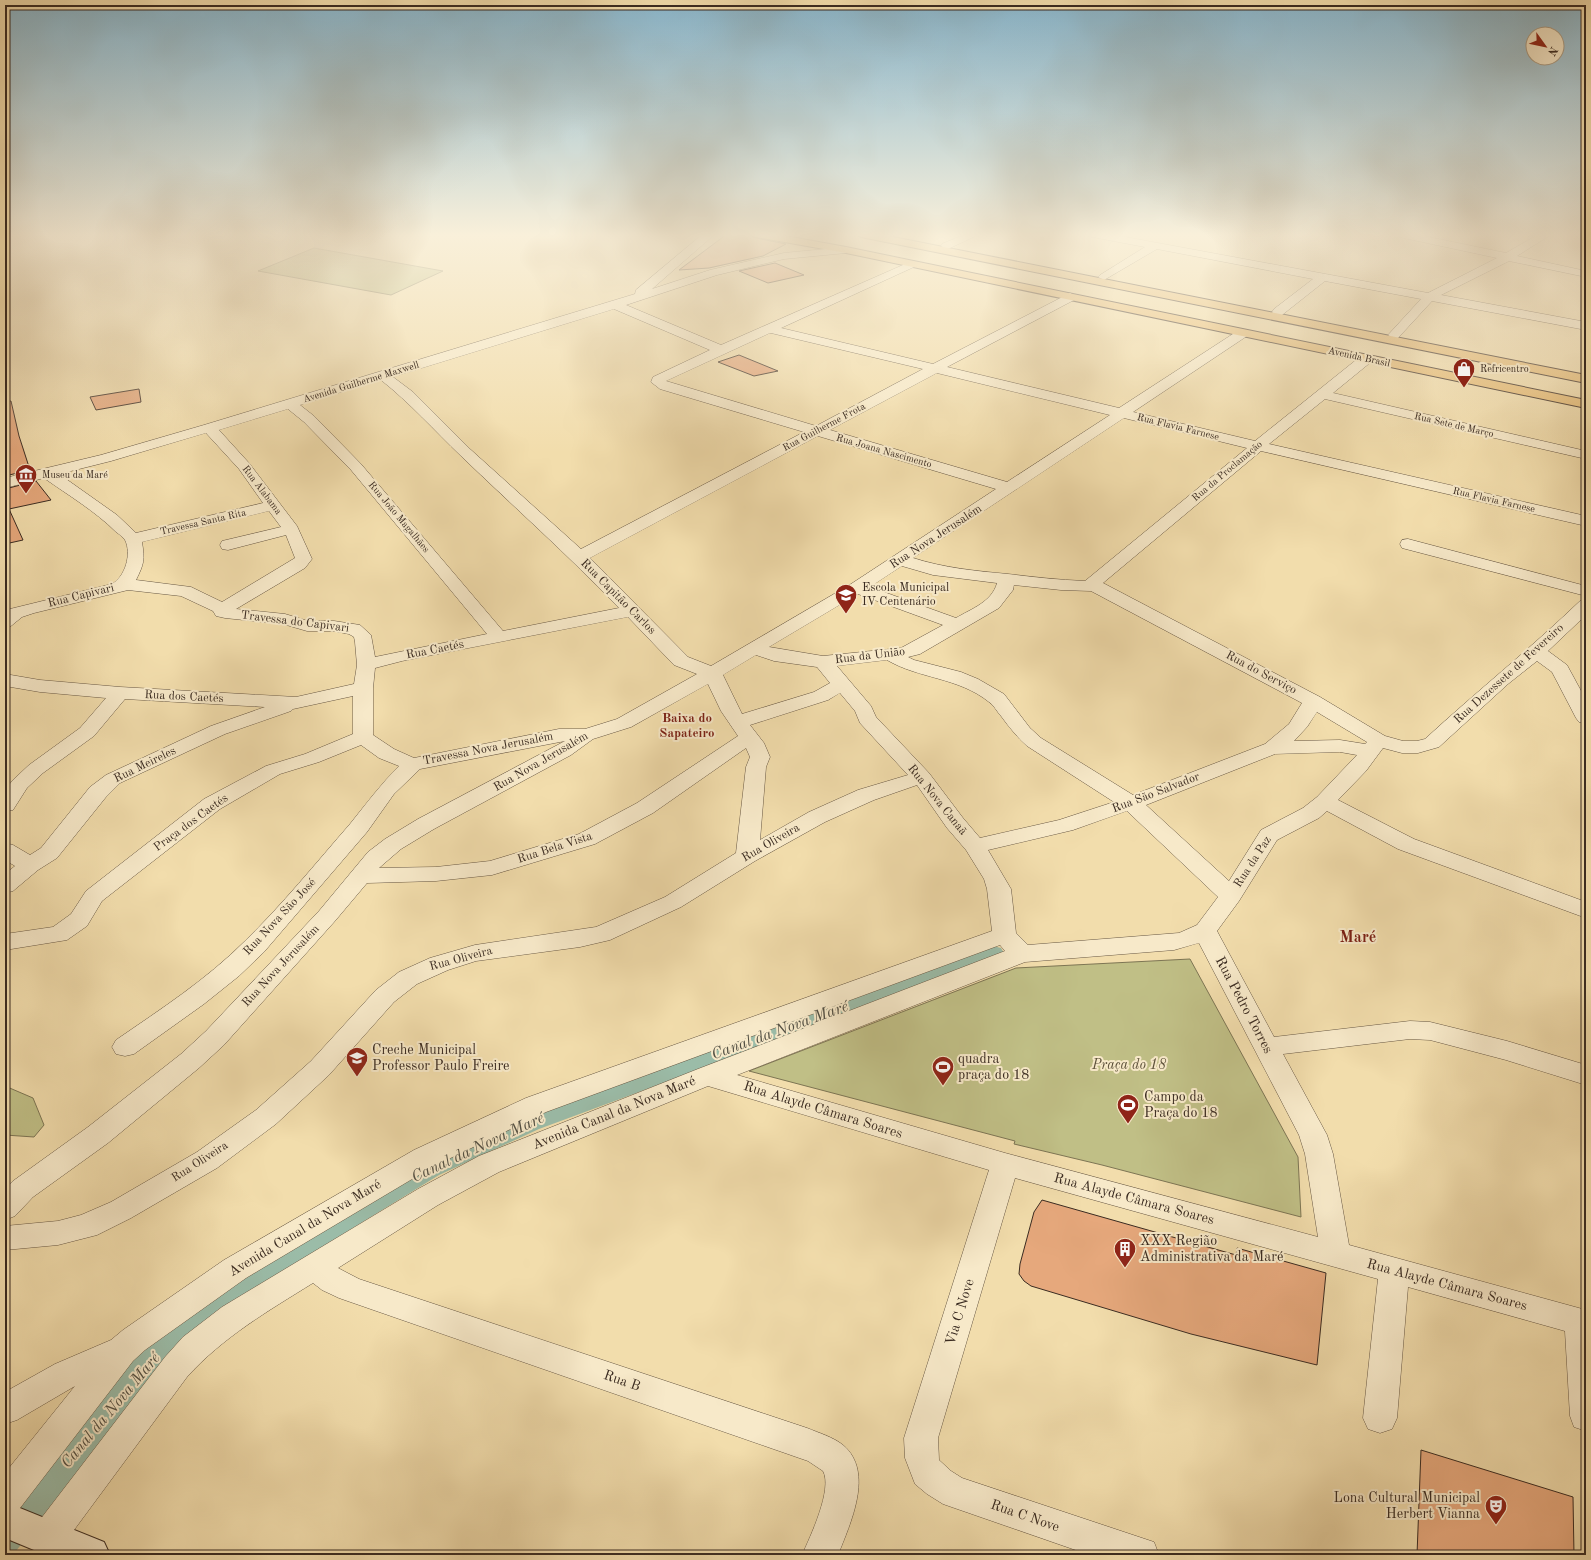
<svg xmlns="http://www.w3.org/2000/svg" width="1591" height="1560" font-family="'Old Standard TT',serif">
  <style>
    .green { fill: #c0bf86; stroke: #7d7554 }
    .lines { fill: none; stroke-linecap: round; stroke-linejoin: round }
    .canal { fill: #9bbca8; fill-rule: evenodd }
    .building { fill: #e6a87c; stroke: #3a2b21 }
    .street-casing { stroke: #685844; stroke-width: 1 }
    .secondary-casing { stroke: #3a2b21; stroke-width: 2 }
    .highway-casing { stroke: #3a2b21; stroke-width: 2 }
    .street { fill: #f7e9c9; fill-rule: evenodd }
    .secondary { fill: #f7e9c9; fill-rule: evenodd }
    .highway { fill: #e9be76; fill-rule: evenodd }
    .labels { text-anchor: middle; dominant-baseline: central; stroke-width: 4; stroke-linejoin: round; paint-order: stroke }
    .far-street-label { font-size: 10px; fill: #3a2b21; stroke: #f7e9c9 }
    .far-poi-label { font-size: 10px; fill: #3a2b21; stroke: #f7e9c9; text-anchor: start }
    .street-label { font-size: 12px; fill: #3a2b21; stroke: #f7e9c9 }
    .poi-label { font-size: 12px; fill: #3a2b21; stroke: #f7e9c9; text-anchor: start }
    .neighbourhood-label { font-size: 13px; font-weight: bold; fill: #7a1f14; stroke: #f7e9c9 }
    .near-street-label { font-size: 14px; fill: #3a2b21; stroke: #f7e9c9 }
    .near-poi-label { font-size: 14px; fill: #3a2b21; stroke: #f7e9c9; text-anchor: start }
    .near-park-label { font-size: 14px; font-style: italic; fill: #5c503a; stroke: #f7e9c9 }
    .district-label { font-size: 16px; font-weight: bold; fill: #7a1f14; stroke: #f7e9c9 }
    .near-water-label { font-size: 16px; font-style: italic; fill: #524f43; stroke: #f7e9c9 }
  </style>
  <rect width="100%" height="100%" fill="#f2ddac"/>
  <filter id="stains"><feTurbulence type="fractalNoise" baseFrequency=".005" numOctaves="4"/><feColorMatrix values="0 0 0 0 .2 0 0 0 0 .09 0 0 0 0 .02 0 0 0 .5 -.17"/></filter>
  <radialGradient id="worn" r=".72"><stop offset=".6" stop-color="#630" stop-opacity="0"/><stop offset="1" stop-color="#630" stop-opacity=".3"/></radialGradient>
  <g class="green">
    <polygon points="314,248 443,271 391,295 258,271"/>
    <polygon points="1190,959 1298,1157 1301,1217 1102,1165 1014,1144 1015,1141 749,1071 1016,968"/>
    <polygon points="5,1086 33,1098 44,1125 34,1137 5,1135"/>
  </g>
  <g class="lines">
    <polygon class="canal" points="993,946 1001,948 1004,953 1001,958 539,1129 439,1175 249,1292 157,1371 16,1551 5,1555 5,1515 137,1353 229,1276 421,1161 521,1115"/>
  </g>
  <g class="building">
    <polygon points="727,234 749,235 756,238 786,244 763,256 709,268 679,270"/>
    <polygon points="775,263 804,275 768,283 739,271"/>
    <polygon points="739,355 778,371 754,376 718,362"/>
    <polygon points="139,389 141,402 96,410 90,397"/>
    <polygon points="11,401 19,436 30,470 5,476 5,402"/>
    <polygon points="36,481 51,500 9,509 23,540 5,544 5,489"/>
    <polygon points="1042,1200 1236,1255 1237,1248 1326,1273 1317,1365 1191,1334 1031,1286 1024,1281 1019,1274 1020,1264 1034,1212"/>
    <polygon points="1421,1450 1573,1497 1574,1555 1417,1555"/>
  </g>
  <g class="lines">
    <g class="street-casing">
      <g id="street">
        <path d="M 703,234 L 715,234 L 652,289 L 710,270 L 784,253 L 846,247 L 852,250 L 846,253 L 784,259 L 717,275 L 626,305 L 721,345 L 912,261 L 918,264 L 916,266 L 781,328 L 933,364 L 1070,293 L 1076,297 L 1074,300 L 947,367 L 1119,408 L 1239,330 L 1247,330 L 1249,333 L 1247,336 L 1133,412 L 1255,441 L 1361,356 L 1371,356 L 1373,359 L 1371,362 L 1333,393 L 1586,451 L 1586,459 L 1325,399 L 1269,444 L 1586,516 L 1586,526 L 1261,451 L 1103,583 L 1320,697 L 1385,736 L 1403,741 L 1417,741 L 1425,739 C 1476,692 1530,649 1580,601 L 1586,600 L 1586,615 L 1548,651 L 1567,665 L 1586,700 L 1586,724 L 1579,722 L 1576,718 L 1552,672 L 1537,661 L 1508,684 L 1439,747 L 1418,753 L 1402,753 L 1383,748 L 1366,771 L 1338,800 L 1414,839 L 1586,902 L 1586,918 L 1398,849 L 1327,811 L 1319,818 L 1277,840 L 1239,901 L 1217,931 L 1274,1037 L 1410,1021 L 1430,1022 L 1507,1041 L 1586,1065 L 1586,1085 L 1506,1060 L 1430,1040 L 1410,1039 L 1283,1054 L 1327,1135 L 1333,1154 L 1349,1245 L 1586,1310 L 1586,1431 L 1574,1427 L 1570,1416 L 1565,1331 L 1408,1287 L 1397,1418 L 1392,1429 L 1380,1433 L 1368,1429 L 1363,1418 L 1378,1279 L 1015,1178 L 938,1438 L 939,1460 L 951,1471 L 962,1478 L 1154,1542 L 1159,1555 L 1090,1555 L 943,1504 L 927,1494 L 915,1484 L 905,1458 L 904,1438 L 989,1170 L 708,1086 L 499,1172 L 438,1205 L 338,1268 L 359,1279 L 807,1428 C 819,1433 833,1437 843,1445 C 875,1472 850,1524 838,1555 L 802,1555 C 810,1537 833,1489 823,1471 L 808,1461 L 339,1298 L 322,1290 L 313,1283 C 268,1311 223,1337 187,1377 L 60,1549 L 48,1554 L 36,1549 L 30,1537 L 36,1525 L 165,1357 L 183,1337 L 222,1307 L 418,1189 L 479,1156 L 698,1069 L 1005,951 L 1000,945 L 546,1112 L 434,1166 L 246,1278 L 145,1350 L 133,1361 L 17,1512 L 5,1517 L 5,1473 L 75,1386 L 17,1420 L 5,1424 L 5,1392 L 55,1364 L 111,1340 L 123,1330 L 224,1260 L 414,1150 L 526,1098 L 992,931 L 987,889 L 984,879 L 966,850 L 947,828 L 917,785 L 874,800 L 825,822 L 755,861 L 681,907 L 610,940 L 580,947 L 476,961 L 448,970 L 417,984 L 394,1002 L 329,1075 L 276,1124 L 217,1168 L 131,1218 L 97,1235 L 58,1245 L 5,1250 L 5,1226 L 58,1221 L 81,1215 L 111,1202 L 197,1152 L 256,1110 L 311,1061 L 376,990 L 399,972 L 430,958 L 475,945 L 596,927 L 665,897 L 736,853 L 746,767 L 750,757 L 746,748 L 653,813 L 595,844 L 492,875 L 436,881 L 367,883 L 335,921 L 224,1045 L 199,1068 L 108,1143 L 33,1197 L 15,1216 L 5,1220 L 5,1189 L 13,1181 L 88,1127 L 181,1054 L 206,1031 L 319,911 L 368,852 L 385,839 L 418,819 L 565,741 L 420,769 L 394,794 L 367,832 L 264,952 L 239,976 L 204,1004 L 134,1054 L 125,1056 L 116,1054 L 112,1047 L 116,1040 C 161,1009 206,980 245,941 C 282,905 316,863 350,824 C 366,804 381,784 399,766 L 379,758 L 361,745 L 319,762 L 280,774 L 220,809 L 102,901 L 87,926 L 67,940 L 5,950 L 5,934 L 53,927 L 71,914 L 86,891 L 204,799 L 266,766 L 305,754 L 353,734 L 353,696 L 293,709 L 291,711 L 225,734 L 120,783 L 106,797 L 57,858 L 38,870 L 13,891 L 5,893 L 5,874 L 15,866 L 5,860 L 5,843 L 13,845 L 30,855 L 41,848 L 90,787 L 106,775 L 211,726 L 265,707 L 125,699 L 94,736 L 43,773 L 27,788 L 13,810 L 5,811 L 5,790 L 13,780 L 29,765 L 80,728 L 106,698 L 40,692 L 5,686 L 5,674 L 40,680 L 120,687 L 296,697 L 354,684 L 357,665 L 355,642 L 354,637 L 349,634 L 334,631 L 307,631 L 283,624 L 225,618 L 216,616 L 213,611 L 181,596 L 128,590 L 34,613 L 22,617 L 11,626 L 5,627 L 5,613 L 10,609 L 112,584 C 125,577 132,554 125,540 C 123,537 119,534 116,532 C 95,511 68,495 44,478 L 5,488 L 5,478 L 101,455 L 204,425 L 635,294 L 636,290 ZM 614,309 L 710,350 L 653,377 L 651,382 L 660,389 L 804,432 L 581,549 L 470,449 L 413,392 L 393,377 ZM 770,333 L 771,333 L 923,369 L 816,426 L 666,381 ZM 937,373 L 1110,415 L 1007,482 L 830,430 ZM 381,380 C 410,403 434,430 461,456 C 514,507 568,555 619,608 L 503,631 L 361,464 L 314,416 L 300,405 ZM 288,409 L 304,422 L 351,470 L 487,634 L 375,657 L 371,635 L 360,625 L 334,621 L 308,621 L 285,614 L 236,609 L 305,568 L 312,559 L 297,526 L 249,463 L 219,430 ZM 1124,418 L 1247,448 L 1085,581 C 1059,580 1033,577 1008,574 C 976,571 944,568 913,558 ZM 206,433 L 239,469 L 263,503 L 136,533 L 117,515 L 59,474 L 111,461 ZM 818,436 L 996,489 L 851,584 L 711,666 L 688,657 L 590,558 ZM 269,511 L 281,527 L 222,541 L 220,545 L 222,549 L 228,550 L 286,535 L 295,558 L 222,602 L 191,587 L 136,580 C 144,564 145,560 142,542 ZM 902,566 L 933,575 L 997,583 C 992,602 971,609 956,618 L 870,587 ZM 1014,585 L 1061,590 L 1091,591 L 1302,703 L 1289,724 L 1265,744 L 1133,795 L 1041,738 L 1030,728 L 1004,694 L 978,679 L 961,672 L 914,660 L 908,657 L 920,654 L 999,608 L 1013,590 ZM 858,594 L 943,625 L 901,648 L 823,656 L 769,647 ZM 628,617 L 674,665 L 697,674 L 617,719 L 585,729 L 559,729 L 414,758 L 394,749 L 373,735 L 373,688 L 375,668 L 402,661 ZM 756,655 L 774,661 L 817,667 L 830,683 L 814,692 L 742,714 L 723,675 ZM 887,660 C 919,679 958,677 989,702 C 994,705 997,712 1001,716 C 1009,727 1017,737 1027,746 L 1114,802 L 1059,820 L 980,838 L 963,818 L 929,773 L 876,717 L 871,706 L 837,666 ZM 708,684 L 721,711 L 738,736 L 637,803 L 579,834 L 490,861 L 436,867 L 379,868 L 401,849 L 434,829 L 571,755 L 593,739 L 631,727 ZM 840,693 L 855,711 L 860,723 L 908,775 L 858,790 L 809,812 L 760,840 L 766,767 L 770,757 L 764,743 L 750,725 L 828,700 ZM 1317,712 L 1367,742 L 1365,744 L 1340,740 L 1294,741 L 1307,727 ZM 1340,752 L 1357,755 L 1317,797 L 1303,808 L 1261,830 L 1229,881 L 1146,805 L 1275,754 ZM 1127,811 L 1218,897 L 1197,925 L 1179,933 L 1028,945 L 1016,933 L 1011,889 L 988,850 L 1073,830 ZM 1199,943 L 1299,1135 L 1305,1154 L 1318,1237 L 1005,1153 L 737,1075 L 1025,962 L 1174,950 Z"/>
        <polygon points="966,234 980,234 950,248 946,249 941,246 942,244"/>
        <polygon points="1087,234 1109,234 1428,293 1497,258 1399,237 1394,234 1414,234 1506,253 1539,234 1552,234 1517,256 1586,271 1586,277 1509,261 1441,295 1586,322 1586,330 1432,301 1398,338 1394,339 1388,335 1421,299 1325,281 1282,315 1274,315 1272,312 1274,309 1313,279 1157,249 1104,280 1098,277 1100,275 1145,247 1092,237"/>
        <polygon points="1408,539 1586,586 1586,596 1402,548 1400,544 1402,540"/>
      </g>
    </g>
    <g class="secondary-casing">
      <g id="secondary">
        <polygon points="883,234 895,234 888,238 884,237"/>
        <polygon points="5,1502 104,1542 110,1555 46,1555 5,1538"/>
      </g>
    </g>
    <g class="highway-casing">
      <g id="highway">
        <polygon points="750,234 775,234 846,247 1586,400 1586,408 846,253 756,237"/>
        <polygon points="855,234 878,234 1586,375 1586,383 861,237"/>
      </g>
    </g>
    <use href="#street" class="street"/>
    <use href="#secondary" class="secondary"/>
    <use href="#highway" class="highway"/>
  </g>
  <linearGradient id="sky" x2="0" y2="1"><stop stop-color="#89b7ce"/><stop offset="0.52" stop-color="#f9f0da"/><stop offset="1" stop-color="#f9f0da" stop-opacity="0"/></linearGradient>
  <rect width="1591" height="452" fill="url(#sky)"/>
  <defs>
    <g id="shop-pin" transform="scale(1.15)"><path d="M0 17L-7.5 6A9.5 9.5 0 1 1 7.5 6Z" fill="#8f2418" stroke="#f7e9c9"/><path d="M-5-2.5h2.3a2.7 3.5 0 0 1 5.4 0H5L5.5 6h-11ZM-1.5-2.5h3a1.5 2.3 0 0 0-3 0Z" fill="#fff"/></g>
    <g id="museum-pin" transform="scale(1.15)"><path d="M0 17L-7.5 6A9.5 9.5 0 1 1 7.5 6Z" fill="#8f2418" stroke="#f7e9c9"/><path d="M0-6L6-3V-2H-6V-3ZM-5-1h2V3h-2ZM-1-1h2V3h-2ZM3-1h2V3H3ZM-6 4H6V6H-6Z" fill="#fff"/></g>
    <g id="school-pin" transform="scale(1.15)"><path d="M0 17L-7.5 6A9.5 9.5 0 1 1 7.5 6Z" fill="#8f2418" stroke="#f7e9c9"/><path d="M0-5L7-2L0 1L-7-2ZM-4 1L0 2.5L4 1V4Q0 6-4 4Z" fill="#fff"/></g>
    <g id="stadium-pin" transform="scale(1.15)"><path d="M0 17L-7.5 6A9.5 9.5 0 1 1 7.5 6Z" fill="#8f2418" stroke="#f7e9c9"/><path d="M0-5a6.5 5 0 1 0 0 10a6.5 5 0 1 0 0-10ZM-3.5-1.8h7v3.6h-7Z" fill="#fff"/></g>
    <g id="building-pin" transform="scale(1.15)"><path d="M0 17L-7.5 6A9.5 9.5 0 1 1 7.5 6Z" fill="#8f2418" stroke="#f7e9c9"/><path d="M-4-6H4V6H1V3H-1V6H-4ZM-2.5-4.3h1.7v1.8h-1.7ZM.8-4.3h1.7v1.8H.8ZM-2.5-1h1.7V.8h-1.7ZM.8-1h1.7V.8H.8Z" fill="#fff"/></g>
    <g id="theatre-pin" transform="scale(1.15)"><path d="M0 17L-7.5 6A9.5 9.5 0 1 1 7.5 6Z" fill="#8f2418" stroke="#f7e9c9"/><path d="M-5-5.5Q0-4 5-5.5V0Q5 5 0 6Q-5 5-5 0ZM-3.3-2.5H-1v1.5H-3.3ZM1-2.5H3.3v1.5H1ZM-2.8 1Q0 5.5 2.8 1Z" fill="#fff"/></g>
  </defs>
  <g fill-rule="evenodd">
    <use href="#shop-pin" x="1464" y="369"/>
    <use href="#museum-pin" x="26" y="475"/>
    <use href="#school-pin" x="846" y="595"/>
    <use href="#school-pin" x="357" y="1058"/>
    <use href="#stadium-pin" x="943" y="1067"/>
    <use href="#stadium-pin" x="1128" y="1105"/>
    <use href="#building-pin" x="1125" y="1249"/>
    <use href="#theatre-pin" x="1496" y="1506"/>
  </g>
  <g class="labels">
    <g class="far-street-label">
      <text transform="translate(1359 357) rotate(12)">Avenida Brasil</text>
      <text transform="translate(361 382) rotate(-17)">Avenida Guilherme Maxwell</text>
      <text transform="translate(1454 425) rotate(13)">Rua Sete de Março</text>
      <text transform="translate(824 427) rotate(-28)">Rua Guilherme Frota</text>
      <text transform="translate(1178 427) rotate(14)">Rua Flavia Farnese</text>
      <text transform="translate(884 451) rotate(16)">Rua Joana Nascimento</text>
      <text transform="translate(1227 471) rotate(-40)">Rua da Proclamação</text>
      <text transform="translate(262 490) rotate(53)">Rua Alabama</text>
      <text transform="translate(1494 500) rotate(13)">Rua Flavia Farnese</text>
      <text transform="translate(399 517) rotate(50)">Rua João Magalhães</text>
      <text transform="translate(203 522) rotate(-13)">Travessa Santa Rita</text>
    </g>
    <g class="far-poi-label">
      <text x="1480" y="369">Refricentro</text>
      <text x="42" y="475">Museu da Maré</text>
    </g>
    <g class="street-label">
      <text transform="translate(936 537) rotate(-33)">Rua Nova Jerusalém</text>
      <text transform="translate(81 596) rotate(-14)">Rua Capivari</text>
      <text transform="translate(618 597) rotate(45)">Rua Capitão Carlos</text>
      <text transform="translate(295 622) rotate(7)">Travessa do Capivari</text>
      <text transform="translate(435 650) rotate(-11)">Rua Caetés</text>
      <text transform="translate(870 656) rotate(-7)">Rua da União</text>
      <text transform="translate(1261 673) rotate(28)">Rua do Serviço</text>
      <text transform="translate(1509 674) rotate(-42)">Rua Dezessete de Fevereiro</text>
      <text transform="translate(184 697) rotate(3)">Rua dos Caetés</text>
      <text transform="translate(488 749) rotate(-11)">Travessa Nova Jerusalém</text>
      <text transform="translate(541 762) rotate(-30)">Rua Nova Jerusalém</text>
      <text transform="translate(145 765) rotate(-26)">Rua Meireles</text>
      <text transform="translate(1156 793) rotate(-21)">Rua São Salvador</text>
      <text transform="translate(937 800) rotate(51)">Rua Nova Canaã</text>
      <text transform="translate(191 823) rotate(-36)">Praça dos Caetés</text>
      <text transform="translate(771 843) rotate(-30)">Rua Oliveira</text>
      <text transform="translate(555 848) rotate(-18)">Rua Bela Vista</text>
      <text transform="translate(1253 862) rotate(-57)">Rua da Paz</text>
      <text transform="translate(280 917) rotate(-47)">Rua Nova São José</text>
      <text transform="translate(461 959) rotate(-15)">Rua Oliveira</text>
      <text transform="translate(281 966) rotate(-47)">Rua Nova Jerusalém</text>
      <text transform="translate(200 1162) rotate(-33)">Rua Oliveira</text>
    </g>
    <g class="poi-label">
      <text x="862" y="588">Escola Municipal<tspan x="862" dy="14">IV Centenário</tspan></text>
    </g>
    <g class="neighbourhood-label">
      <text x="687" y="718">Baixa do<tspan x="687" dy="15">Sapateiro</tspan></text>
    </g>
    <g class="near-street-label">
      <text transform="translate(1244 1005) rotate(62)">Rua Pedro Torres</text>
      <text transform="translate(823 1110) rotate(17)">Rua Alayde Câmara Soares</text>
      <text transform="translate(614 1113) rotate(-22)">Avenida Canal da Nova Maré</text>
      <text transform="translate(1134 1199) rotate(15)">Rua Alayde Câmara Soares</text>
      <text transform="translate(305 1228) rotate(-31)">Avenida Canal da Nova Maré</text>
      <text transform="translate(1447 1285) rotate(15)">Rua Alayde Câmara Soares</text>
      <text transform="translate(960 1312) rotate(-73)">Via C Nove</text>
      <text transform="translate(622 1381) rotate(19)">Rua B</text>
      <text transform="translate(1025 1516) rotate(19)">Rua C Nove</text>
    </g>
    <g class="near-poi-label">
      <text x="372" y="1050">Creche Municipal<tspan x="372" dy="16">Professor Paulo Freire</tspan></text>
      <text x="958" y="1059">quadra<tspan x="958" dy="16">praça do 18</tspan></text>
      <text x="1144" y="1097">Campo da<tspan x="1144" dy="16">Praça do 18</tspan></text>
      <text x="1140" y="1241">XXX Região<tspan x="1140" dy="16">Administrativa da Maré</tspan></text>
      <text x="1480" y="1498" text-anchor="end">Lona Cultural Municipal<tspan x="1480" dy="16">Herbert Vianna</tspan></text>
    </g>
    <g class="near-park-label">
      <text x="1129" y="1065">Praça do 18</text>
    </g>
    <g class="district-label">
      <text x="1358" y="938">Maré</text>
    </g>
    <g class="near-water-label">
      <text transform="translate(780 1031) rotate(-20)">Canal da Nova Maré</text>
      <text transform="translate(478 1148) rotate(-25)">Canal da Nova Maré</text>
      <text transform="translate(111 1411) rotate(-50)">Canal da Nova Maré</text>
    </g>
  </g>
  <rect width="1591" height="1560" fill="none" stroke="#f2ddac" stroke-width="20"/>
  <rect x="6" y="6" width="1579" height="1548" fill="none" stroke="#3a2b21" stroke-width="2"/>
  <rect x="10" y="10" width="1571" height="1540" fill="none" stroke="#3a2b21"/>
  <g transform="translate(1545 46) rotate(123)"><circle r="19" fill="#f7e9c9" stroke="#ab9d86"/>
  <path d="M0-3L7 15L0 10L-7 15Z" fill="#8f2418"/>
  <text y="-6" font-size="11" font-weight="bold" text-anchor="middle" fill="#3a2b21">N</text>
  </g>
  <rect width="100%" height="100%" filter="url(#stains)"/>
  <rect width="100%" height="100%" fill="url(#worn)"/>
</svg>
